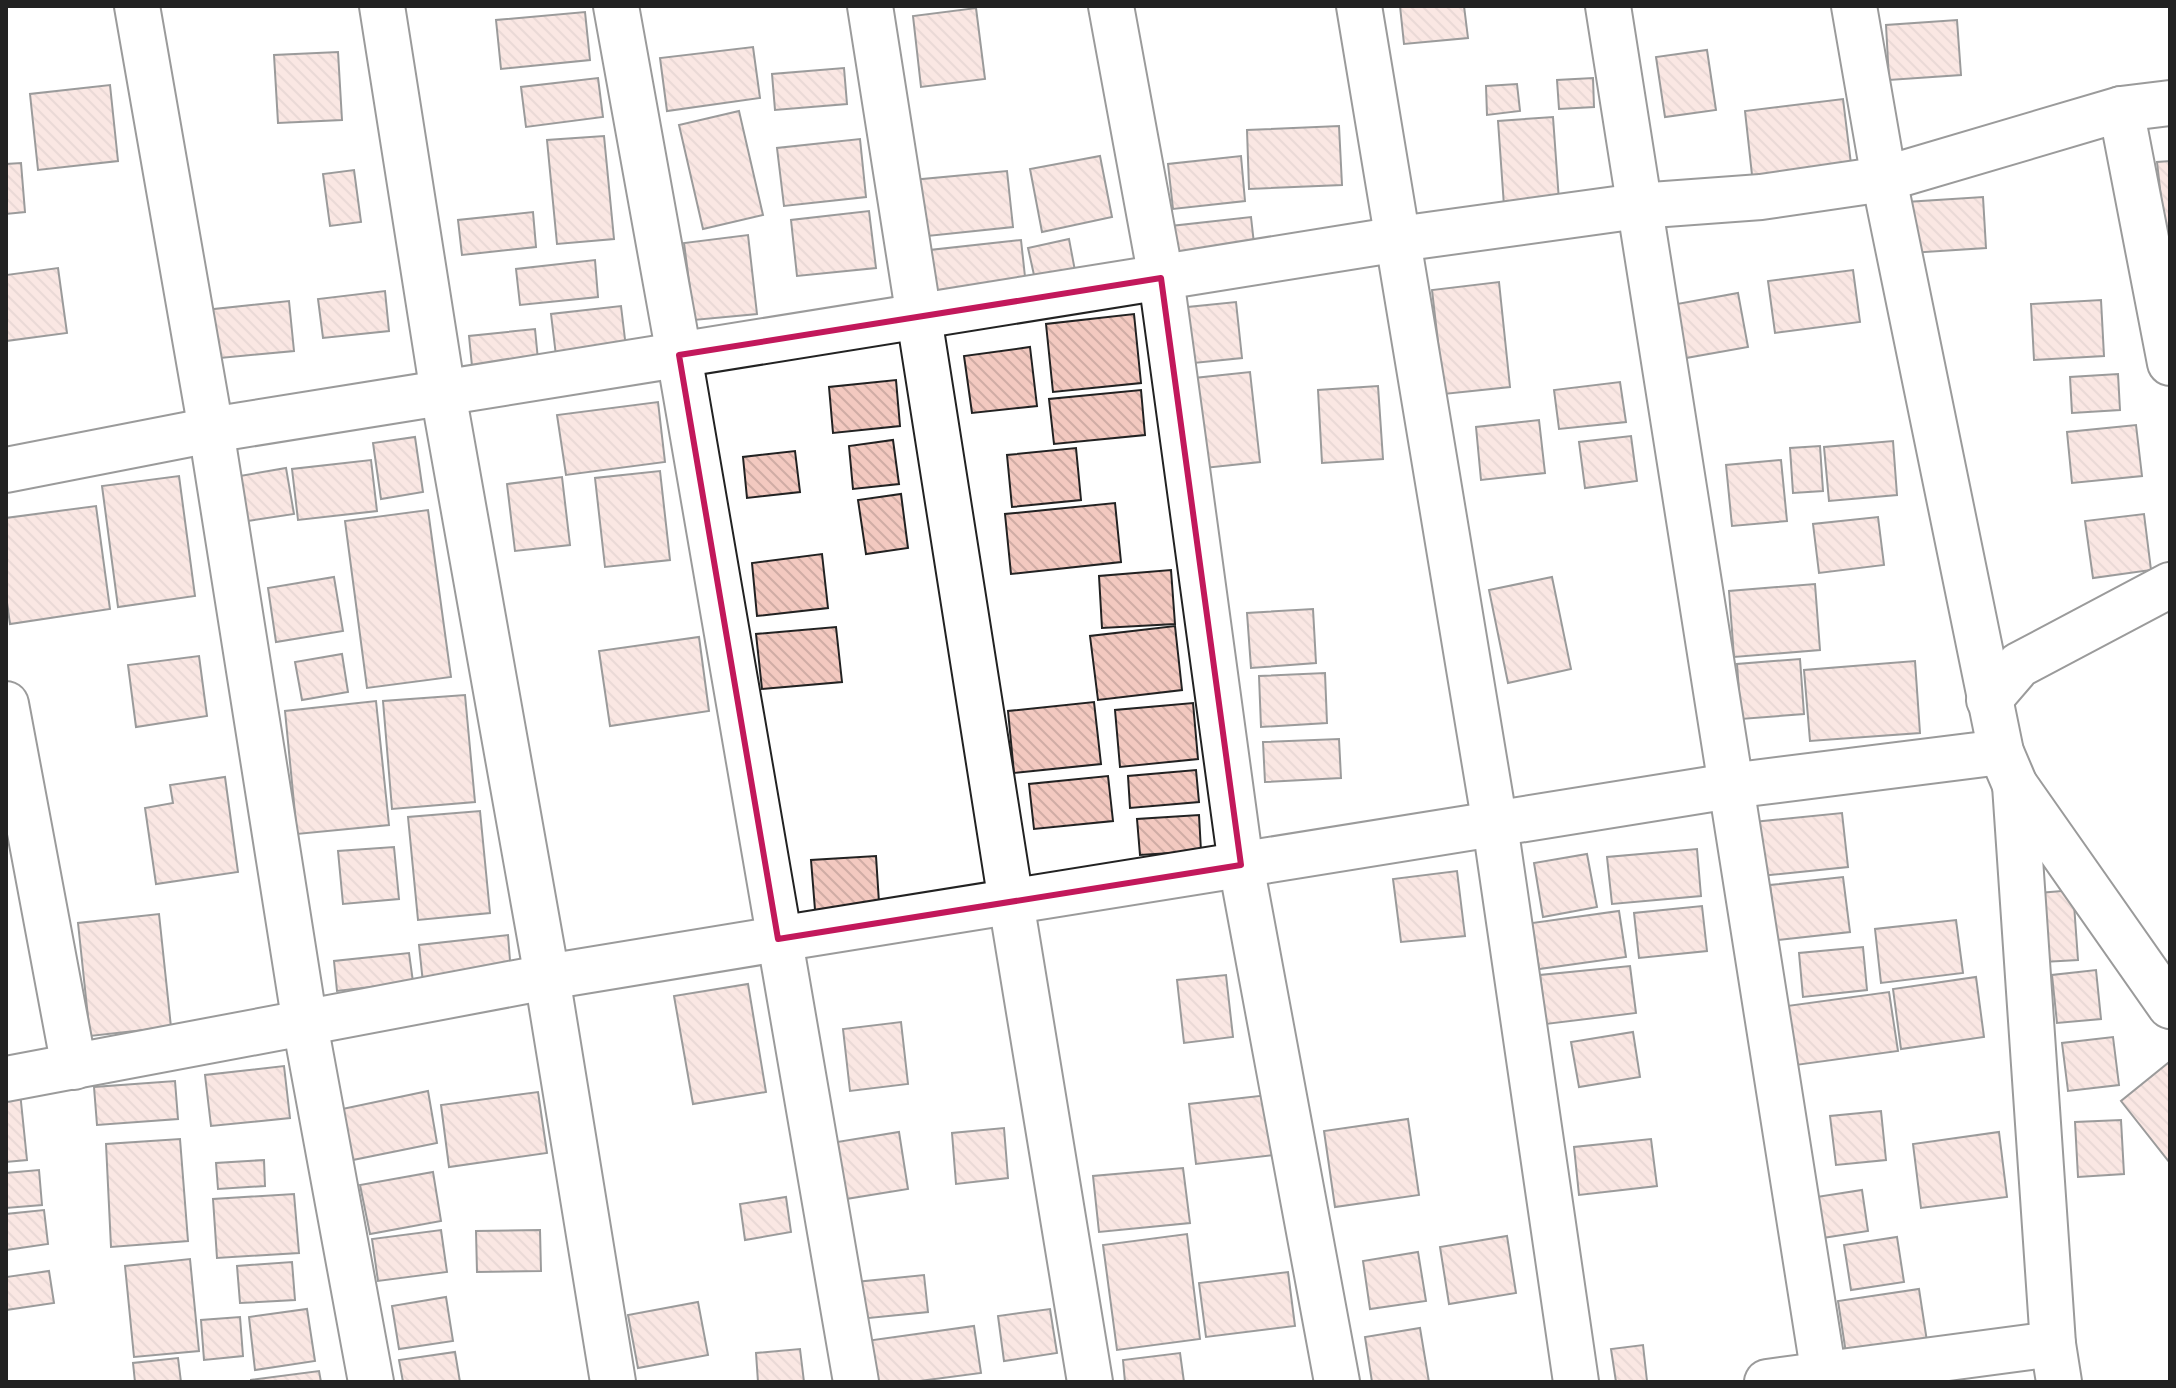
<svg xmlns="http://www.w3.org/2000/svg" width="2176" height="1388" font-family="Rubik,sans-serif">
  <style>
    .building { fill: url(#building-back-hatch); stroke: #222; stroke-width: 2 }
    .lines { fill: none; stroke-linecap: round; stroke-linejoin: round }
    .minor-casing { stroke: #222; stroke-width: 48 }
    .minor { stroke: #fff; stroke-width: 44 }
    .marked { fill: none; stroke: #c2185b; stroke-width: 6; stroke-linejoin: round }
  </style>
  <defs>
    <pattern id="building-back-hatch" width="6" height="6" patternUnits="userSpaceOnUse" patternTransform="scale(2)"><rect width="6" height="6" fill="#f3c9c0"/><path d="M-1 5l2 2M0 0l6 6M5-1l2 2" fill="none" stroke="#d0aca5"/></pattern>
  </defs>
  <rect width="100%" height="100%" fill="#fff"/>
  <g class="building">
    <polygon points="1400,6 1464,6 1468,38 1404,44"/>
    <polygon points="976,8 985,79 921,87 913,16"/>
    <polygon points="585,12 590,60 501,69 496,20"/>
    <polygon points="1957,20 1961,75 1889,80 1886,25"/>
    <polygon points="753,47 760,98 667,111 660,58"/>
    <polygon points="1707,50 1716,110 1665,117 1656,57"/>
    <polygon points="338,52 342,120 278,123 274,55"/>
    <polygon points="844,68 847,104 775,110 772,74"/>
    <polygon points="598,78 603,117 526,127 521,87"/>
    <polygon points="1593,78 1594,107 1559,109 1557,80"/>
    <polygon points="1517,84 1520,111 1487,115 1486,86"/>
    <polygon points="110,85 118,161 38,170 30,94"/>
    <polygon points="1843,99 1852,172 1753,184 1745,111"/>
    <polygon points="739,111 763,215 703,229 679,125"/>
    <polygon points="1553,117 1559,201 1504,206 1498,121"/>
    <polygon points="1339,126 1342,185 1249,189 1247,130"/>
    <polygon points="604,136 614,239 557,244 547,140"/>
    <polygon points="860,139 866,197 784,206 777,148"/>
    <polygon points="1100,156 1112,217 1042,232 1030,169"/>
    <polygon points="1241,156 1245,201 1173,209 1168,164"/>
    <polygon points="2170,161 2170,268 2169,268 2157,162"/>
    <polygon points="21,163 25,212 6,214 6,164"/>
    <polygon points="354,170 361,222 330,226 323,174"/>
    <polygon points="1007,171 1013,227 918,237 912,180"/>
    <polygon points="1983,197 1986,248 1910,253 1906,202"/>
    <polygon points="869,211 876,268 797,276 791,220"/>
    <polygon points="533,212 536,247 462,255 458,220"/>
    <polygon points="1251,217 1255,253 1175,263 1171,226"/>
    <polygon points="748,235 757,314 694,320 684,243"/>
    <polygon points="1069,239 1076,276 1036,284 1028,248"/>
    <polygon points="1021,240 1027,295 936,305 930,250"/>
    <polygon points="595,260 598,297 520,305 516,269"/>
    <polygon points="58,268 67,333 6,341 6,275"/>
    <polygon points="1853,270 1860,322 1775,333 1768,281"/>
    <polygon points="1499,282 1510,387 1444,394 1432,290"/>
    <polygon points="385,291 389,331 323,338 318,299"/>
    <polygon points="1738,293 1748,347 1686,358 1677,304"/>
    <polygon points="2101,300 2104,356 2034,360 2031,304"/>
    <polygon points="289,301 294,351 210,359 205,310"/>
    <polygon points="1236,302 1242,358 1184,364 1178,308"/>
    <polygon points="621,306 627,356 557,364 551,314"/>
    <polygon points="1134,314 1141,383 1053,392 1046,324"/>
    <polygon points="535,329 539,370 473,376 469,336"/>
    <polygon points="1030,347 1037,406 972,413 964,356"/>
    <polygon points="1250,372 1260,462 1195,469 1185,379"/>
    <polygon points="2118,374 2120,410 2072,413 2070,377"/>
    <polygon points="896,380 900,426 833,433 829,387"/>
    <polygon points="1620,382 1626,422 1559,429 1554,390"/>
    <polygon points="1378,386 1383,459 1322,463 1318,390"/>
    <polygon points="1141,390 1145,435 1054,444 1049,399"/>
    <polygon points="658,402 665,462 566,475 557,415"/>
    <polygon points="1539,420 1545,473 1481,480 1476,427"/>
    <polygon points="2136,425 2142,476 2072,483 2067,432"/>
    <polygon points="1631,436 1637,481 1585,488 1579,442"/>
    <polygon points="415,437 423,492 381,499 373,443"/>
    <polygon points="893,440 899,484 853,489 849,446"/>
    <polygon points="1893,441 1897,495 1829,501 1824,447"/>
    <polygon points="1820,446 1823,491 1793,493 1790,448"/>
    <polygon points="1076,448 1081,500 1012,507 1007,455"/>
    <polygon points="795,451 800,492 747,498 743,457"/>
    <polygon points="371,460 377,511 298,520 292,469"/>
    <polygon points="1781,460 1787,521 1732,526 1726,465"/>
    <polygon points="286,468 294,514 241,522 234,477"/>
    <polygon points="660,471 670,560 605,567 595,478"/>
    <polygon points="179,476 195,596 118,607 102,486"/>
    <polygon points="562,477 570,545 515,551 507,484"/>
    <polygon points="901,494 908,548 866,554 858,500"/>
    <polygon points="1115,503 1121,562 1011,574 1005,514"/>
    <polygon points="96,506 110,609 10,624 6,596 6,518"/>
    <polygon points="428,510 451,677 367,688 345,521"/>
    <polygon points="2144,514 2151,570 2093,578 2085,521"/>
    <polygon points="1878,517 1884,565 1819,573 1813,524"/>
    <polygon points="822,554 828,608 757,616 752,563"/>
    <polygon points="1171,570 1175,624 1102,628 1099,576"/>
    <polygon points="334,577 343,631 276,642 268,588"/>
    <polygon points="1552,577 1571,669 1508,683 1489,590"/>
    <polygon points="1815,584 1820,650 1734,657 1729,591"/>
    <polygon points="1313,609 1316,663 1251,668 1247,613"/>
    <polygon points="1175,626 1182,690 1098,700 1090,636"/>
    <polygon points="836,627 842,682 762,689 756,634"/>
    <polygon points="699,637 709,711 610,726 599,651"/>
    <polygon points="342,654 348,692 302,700 295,662"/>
    <polygon points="199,656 207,716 136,727 128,665"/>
    <polygon points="1800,659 1804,714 1741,719 1737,664"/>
    <polygon points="1915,661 1920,733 1810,741 1804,670"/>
    <polygon points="1325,673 1327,723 1261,727 1259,676"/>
    <polygon points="465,695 475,802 392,809 383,701"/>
    <polygon points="376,701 389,825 297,834 285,711"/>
    <polygon points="1094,702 1101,764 1014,773 1008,711"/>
    <polygon points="1193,703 1198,759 1120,767 1115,710"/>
    <polygon points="1339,739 1341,778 1265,782 1263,742"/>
    <polygon points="1196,770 1199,802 1130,808 1128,776"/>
    <polygon points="1108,776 1113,821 1034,829 1029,784"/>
    <polygon points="225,777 238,872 156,884 145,808 173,803 170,785"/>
    <polygon points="480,811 490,913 418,920 408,817"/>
    <polygon points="1842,813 1848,867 1750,877 1744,823"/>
    <polygon points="1199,815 1201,851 1140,855 1137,819"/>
    <polygon points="394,847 399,899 343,904 338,851"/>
    <polygon points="1697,849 1701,896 1612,904 1607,857"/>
    <polygon points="1587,854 1597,907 1543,917 1534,863"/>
    <polygon points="876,856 880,918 816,922 811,860"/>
    <polygon points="1457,871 1465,936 1401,942 1393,879"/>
    <polygon points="1843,877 1850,932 1777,940 1770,885"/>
    <polygon points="2073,890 2078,960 2043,962 2039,893"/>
    <polygon points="1702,906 1707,951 1639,958 1634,913"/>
    <polygon points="1619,911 1626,957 1539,969 1532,923"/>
    <polygon points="159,914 171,1027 90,1036 78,923"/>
    <polygon points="1956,920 1963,973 1881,983 1875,929"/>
    <polygon points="508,935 511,973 423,983 419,945"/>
    <polygon points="1863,947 1867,990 1803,997 1799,953"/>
    <polygon points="409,953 413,982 337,991 334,961"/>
    <polygon points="1630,966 1636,1013 1546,1024 1540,975"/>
    <polygon points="2096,970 2101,1019 2057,1023 2052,975"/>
    <polygon points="1226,975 1233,1037 1184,1043 1177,980"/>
    <polygon points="1976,977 1984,1037 1901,1049 1893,989"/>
    <polygon points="748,984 766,1092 693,1104 674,996"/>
    <polygon points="1889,992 1898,1051 1796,1065 1787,1006"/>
    <polygon points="901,1022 908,1084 850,1091 843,1029"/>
    <polygon points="1633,1032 1640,1077 1579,1087 1571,1042"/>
    <polygon points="2113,1037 2119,1085 2068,1091 2062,1043"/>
    <polygon points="2168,1063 2170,1066 2170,1163 2121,1101"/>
    <polygon points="284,1066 290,1118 211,1126 205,1075"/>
    <polygon points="175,1081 178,1119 97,1125 94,1087"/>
    <polygon points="428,1091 437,1143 338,1163 328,1112"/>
    <polygon points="20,1092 27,1160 6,1162 6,1093"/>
    <polygon points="538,1092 547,1153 449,1167 441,1105"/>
    <polygon points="1268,1095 1275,1155 1196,1164 1189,1104"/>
    <polygon points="1881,1111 1886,1160 1836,1165 1830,1116"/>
    <polygon points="1408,1119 1419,1195 1335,1207 1324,1131"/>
    <polygon points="2121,1120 2124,1174 2078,1177 2075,1122"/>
    <polygon points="1004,1128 1008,1178 956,1184 952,1133"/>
    <polygon points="899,1132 908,1189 846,1199 837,1142"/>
    <polygon points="1999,1132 2007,1197 1921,1208 1913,1144"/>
    <polygon points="180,1139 188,1241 111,1247 106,1144"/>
    <polygon points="1651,1139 1657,1186 1579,1195 1574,1147"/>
    <polygon points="264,1160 265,1186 218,1189 216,1163"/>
    <polygon points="1183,1168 1190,1223 1099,1232 1093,1176"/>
    <polygon points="39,1170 42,1205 6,1208 6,1173"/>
    <polygon points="433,1172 441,1221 370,1234 360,1185"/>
    <polygon points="1862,1190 1868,1231 1816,1239 1810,1198"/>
    <polygon points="294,1194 299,1253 217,1258 213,1199"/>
    <polygon points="786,1197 791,1232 745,1240 740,1204"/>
    <polygon points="44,1210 48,1244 6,1250 6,1214"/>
    <polygon points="441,1230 447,1272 378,1281 372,1239"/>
    <polygon points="540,1230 541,1271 477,1272 476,1231"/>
    <polygon points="1187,1234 1200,1339 1117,1350 1103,1245"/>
    <polygon points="1507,1236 1516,1293 1449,1304 1440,1247"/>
    <polygon points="1897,1237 1904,1282 1851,1290 1844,1245"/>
    <polygon points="1418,1252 1426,1301 1370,1309 1363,1261"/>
    <polygon points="190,1259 199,1351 134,1357 125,1266"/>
    <polygon points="292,1262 295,1300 240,1303 237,1266"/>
    <polygon points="49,1271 54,1303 6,1310 6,1277"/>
    <polygon points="1288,1272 1295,1326 1206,1337 1199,1283"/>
    <polygon points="924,1275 928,1312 859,1319 856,1282"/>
    <polygon points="1919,1289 1928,1348 1847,1360 1838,1301"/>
    <polygon points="446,1297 453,1341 399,1349 392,1306"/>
    <polygon points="698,1302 708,1355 638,1368 628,1315"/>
    <polygon points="307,1309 315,1361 255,1370 249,1317"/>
    <polygon points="1050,1309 1057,1353 1004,1361 998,1316"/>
    <polygon points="240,1317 243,1356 204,1360 201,1320"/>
    <polygon points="974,1326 981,1373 912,1382 871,1382 866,1341"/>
    <polygon points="1420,1328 1429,1382 1372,1382 1365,1337"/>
    <polygon points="1643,1345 1647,1381 1616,1382 1611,1349"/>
    <polygon points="800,1349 804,1382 758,1382 756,1353"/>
    <polygon points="455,1352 460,1382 403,1382 399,1360"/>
    <polygon points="1180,1353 1184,1382 1125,1382 1123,1360"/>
    <polygon points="178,1358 181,1382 135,1382 133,1363"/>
    <polygon points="319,1371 321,1382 251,1382 251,1380"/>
  </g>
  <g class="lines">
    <g class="minor-casing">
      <g id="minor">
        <polyline points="137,6 211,430 305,1024 371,1382"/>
        <polyline points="382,6 443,393 547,977 613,1382"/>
        <polyline points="616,6 679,355 856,1382"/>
        <polyline points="870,6 1011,902 1090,1382"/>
        <polyline points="1111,6 1161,278 1241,865 1337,1382"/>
        <polyline points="1359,6 1495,825 1576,1382"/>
        <polyline points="1608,6 1825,1382"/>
        <polyline points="1854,6 1884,179 2001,752 2015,785 2170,1006"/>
        <polyline points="2121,109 2170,363"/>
        <polyline points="6,470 211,430 1399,239 1638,206 1761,197 1884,179 2121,109 2170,103"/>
        <polyline points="1989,700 2019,665 2170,585"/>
        <polyline points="6,704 74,1067"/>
        <polyline points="2015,785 2053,1344 2059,1382"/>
        <polyline points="6,1079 547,977 778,939 1730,786 2001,752"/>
        <polyline points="1767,1382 2053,1344"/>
      </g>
    </g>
    <use href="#minor" class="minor"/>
  </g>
  <path d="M0 0H2176V1388H0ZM 1161,278 L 1241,865 L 778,939 L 679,355 Z" fill="#fff" fill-opacity=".55" fill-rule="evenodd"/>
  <path class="marked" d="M 1161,278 L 1241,865 L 778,939 L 679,355 Z"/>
  <rect width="2176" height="1388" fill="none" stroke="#222222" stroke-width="16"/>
</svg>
